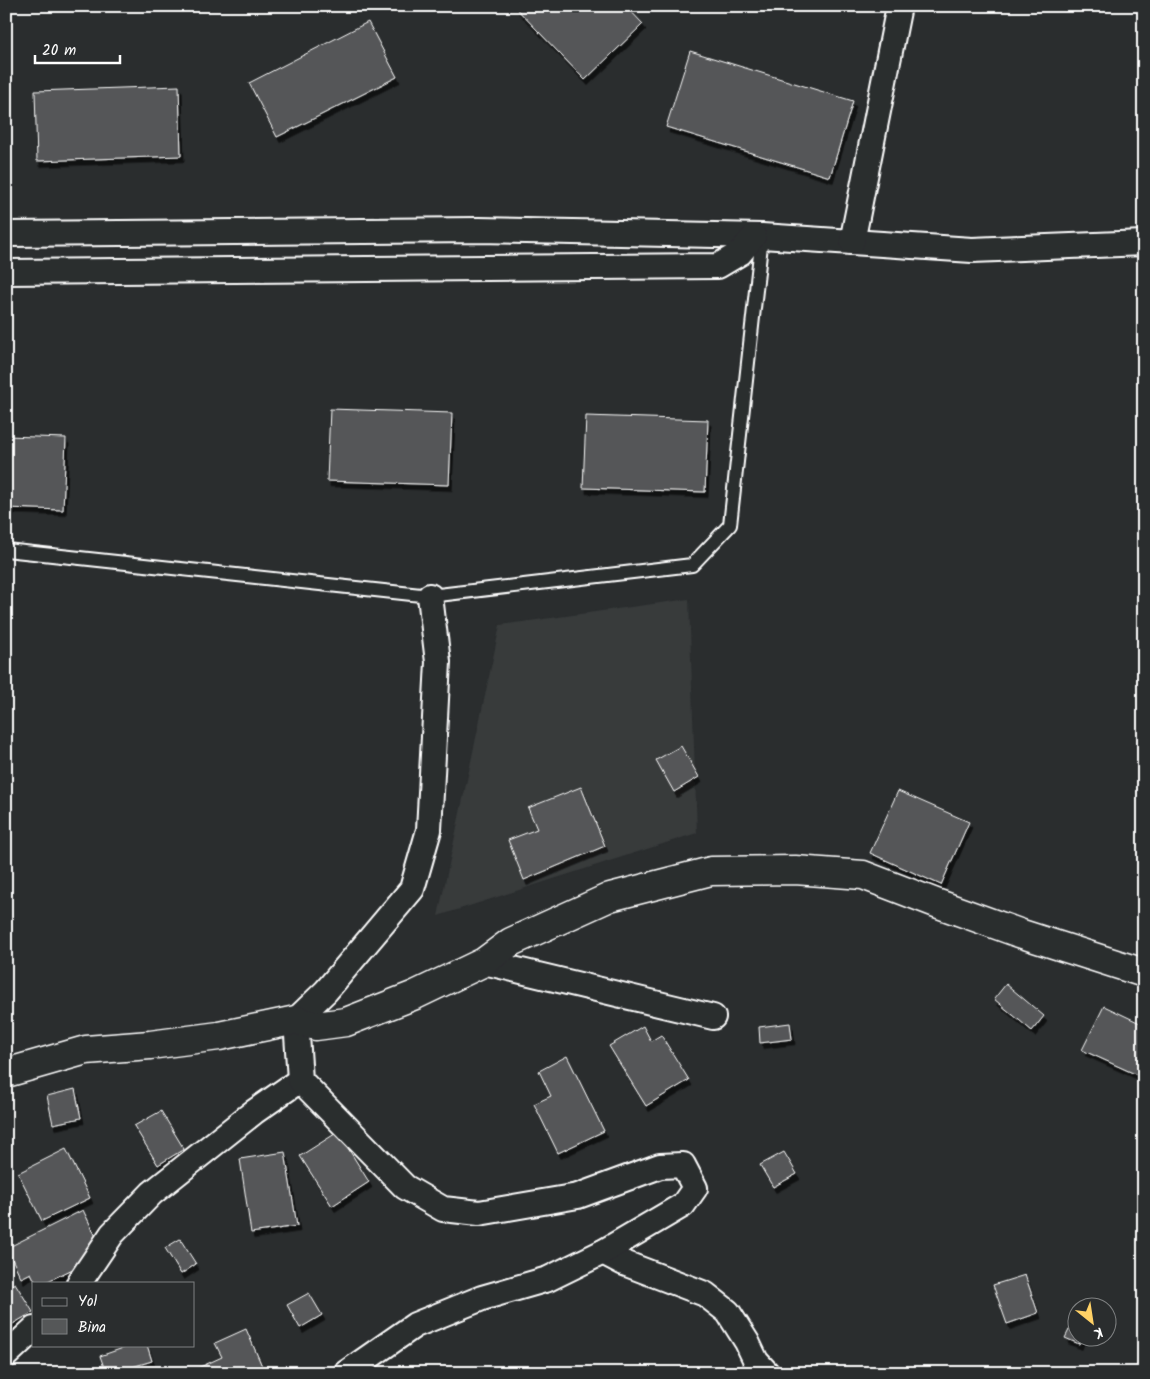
<svg xmlns="http://www.w3.org/2000/svg" width="1150" height="1379" font-family="Kalam,sans-serif">
  <style>
    .built { fill: #373a3b }
    .building { fill: #555758; stroke: #fff; filter: url(#shadow) }
    .lines { fill: none; stroke-linecap: round; stroke-linejoin: round }
    .lane-casing { stroke: #fff; stroke-width: 16 }
    .street-casing { stroke: #fff; stroke-width: 28 }
    .secondary-casing { stroke: #fff; stroke-width: 31 }
    .lane { stroke: #2a2d2e; stroke-width: 12 }
    .street { stroke: #2a2d2e; stroke-width: 24 }
    .secondary { stroke: #2a2d2e; stroke-width: 28 }
  </style>
  <defs>
    <filter id="shadow"><feDropShadow dx="3" dy="5.5" stdDeviation="0" flood-color="#0009"/></filter>
  </defs>
  <rect width="100%" height="100%" fill="#2a2d2e"/>
  <filter id="ink" filterUnits="userSpaceOnUse"><feTurbulence type="fractalNoise" baseFrequency=".02" numOctaves="2"/><feDisplacementMap in="SourceGraphic" scale="10" xChannelSelector="R" yChannelSelector="G"/><feConvolveMatrix kernelMatrix="1 2 1 2 8 2 1 2 1" color-interpolation-filters="sRGB"/></filter>
  <g filter="url(#ink)">
    <polygon class="built" points="689,599 697,833 438,916 500,625"/>
    <g class="building">
      <polygon points="514,6 626,6 643,24 585,80"/>
      <polygon points="368,22 397,77 277,137 249,83"/>
      <polygon points="690,51 853,101 830,177 666,127"/>
      <polygon points="179,86 181,156 37,161 35,91"/>
      <polygon points="330,409 452,413 449,485 327,481"/>
      <polygon points="586,416 708,420 705,492 583,488"/>
      <polygon points="6,436 66,438 63,510 6,508"/>
      <polygon points="681,746 699,777 674,792 656,760"/>
      <polygon points="581,787 605,846 524,880 508,840 537,829 528,808"/>
      <polygon points="898,791 969,822 941,885 870,853"/>
      <polygon points="1006,984 1044,1016 1032,1031 994,999"/>
      <polygon points="1104,1006 1144,1025 1144,1078 1082,1050"/>
      <polygon points="790,1023 792,1039 760,1043 759,1027"/>
      <polygon points="643,1026 651,1041 661,1035 689,1080 646,1106 609,1046"/>
      <polygon points="567,1056 604,1131 558,1153 534,1104 551,1096 539,1071"/>
      <polygon points="75,1089 81,1118 53,1124 47,1096"/>
      <polygon points="161,1111 184,1149 158,1165 134,1126"/>
      <polygon points="338,1132 369,1182 332,1206 300,1156"/>
      <polygon points="66,1149 90,1198 42,1221 18,1173"/>
      <polygon points="285,1152 297,1226 251,1233 240,1159"/>
      <polygon points="784,1152 797,1174 773,1187 760,1165"/>
      <polygon points="83,1210 100,1245 83,1254 87,1262 44,1283 36,1283 31,1273 21,1278 7,1248"/>
      <polygon points="180,1239 196,1264 181,1274 165,1248"/>
      <polygon points="1025,1275 1038,1313 1007,1324 993,1285"/>
      <polygon points="15,1283 33,1312 6,1328 6,1288"/>
      <polygon points="309,1293 322,1315 300,1328 287,1305"/>
      <polygon points="1074,1320 1078,1322 1078,1336 1082,1336 1079,1344 1065,1338"/>
      <polygon points="246,1329 265,1373 187,1373 222,1357 215,1343"/>
      <polygon points="132,1345 147,1345 152,1361 112,1373 106,1373 100,1356"/>
    </g>
    <g class="lines">
      <g class="lane-casing">
        <polyline id="lane" points="6,550 430,596 692,565 730,525 762,236"/>
      </g>
      <g class="street-casing">
        <g id="street">
          <polyline points="6,234 479,230 762,236 972,250 1144,243"/>
          <polyline points="852,242 899,6"/>
          <polyline points="6,272 718,266 740,253 754,236"/>
          <polyline points="484,962 713,1017"/>
          <polyline points="603,1252 624,1263 705,1294 728,1312 747,1342 756,1361 767,1373"/>
          <polyline points="79,1283 112,1234 152,1193 254,1112 300,1080"/>
          <polyline points="6,1355 34,1329"/>
          <polyline points="346,1373 415,1325 482,1298 548,1279 603,1252 683,1205 695,1188 683,1165 660,1166 578,1196 479,1213 443,1209 405,1187 300,1080 296,1020 326,991 412,889 429,830 438,662 430,596"/>
        </g>
      </g>
      <g class="secondary-casing">
        <polyline id="secondary" points="6,1073 86,1050 150,1045 219,1036 296,1020 316,1026 346,1022 415,995 484,962 511,942 610,897 711,871 795,870 863,875 936,903 1019,933 1144,973"/>
      </g>
      <use href="#lane" class="lane"/>
      <use href="#street" class="street"/>
      <use href="#secondary" class="secondary"/>
    </g>
  </g>
  <rect width="1150" height="1379" fill="none" stroke="#2a2d2e" stroke-width="25"/>
  <rect x="12" y="12" width="1125" height="1354" fill="none" stroke="#fff" stroke-width="2" filter="url(#ink)"/>
  <rect x="32" y="1282" width="162" height="65" fill="#2a2d2e" stroke="#7f8182"/>
  <rect x="42" y="1298" width="25" height="8" fill="#2a2d2e" stroke="#7f8182"/>
  <text x="78" y="1306" font-size="15" fill="#ffffff">Yol</text>
  <rect x="42" y="1319" width="25" height="15" fill="#555758" stroke="#7f8182"/>
  <text x="78" y="1332" font-size="15" fill="#ffffff">Bina</text>
  <g transform="translate(1092 1322) rotate(150)"><circle r="24" fill="#2a2d2e" stroke="#7f8182"/>
  <path d="M0-4L9 19L0 12L-9 19Z" fill="#ffd166"/>
  <text y="-8" font-size="14" font-weight="bold" text-anchor="middle" fill="#ffffff">K</text>
  </g>
  <path d="M35 55v8h85v-8" fill="none" stroke="#ffffff" stroke-width="2.5"/>
  <text x="42" y="55" font-size="15" fill="#ffffff" stroke="#2a2d2e" stroke-width="4" paint-order="stroke">20 m</text>
</svg>
